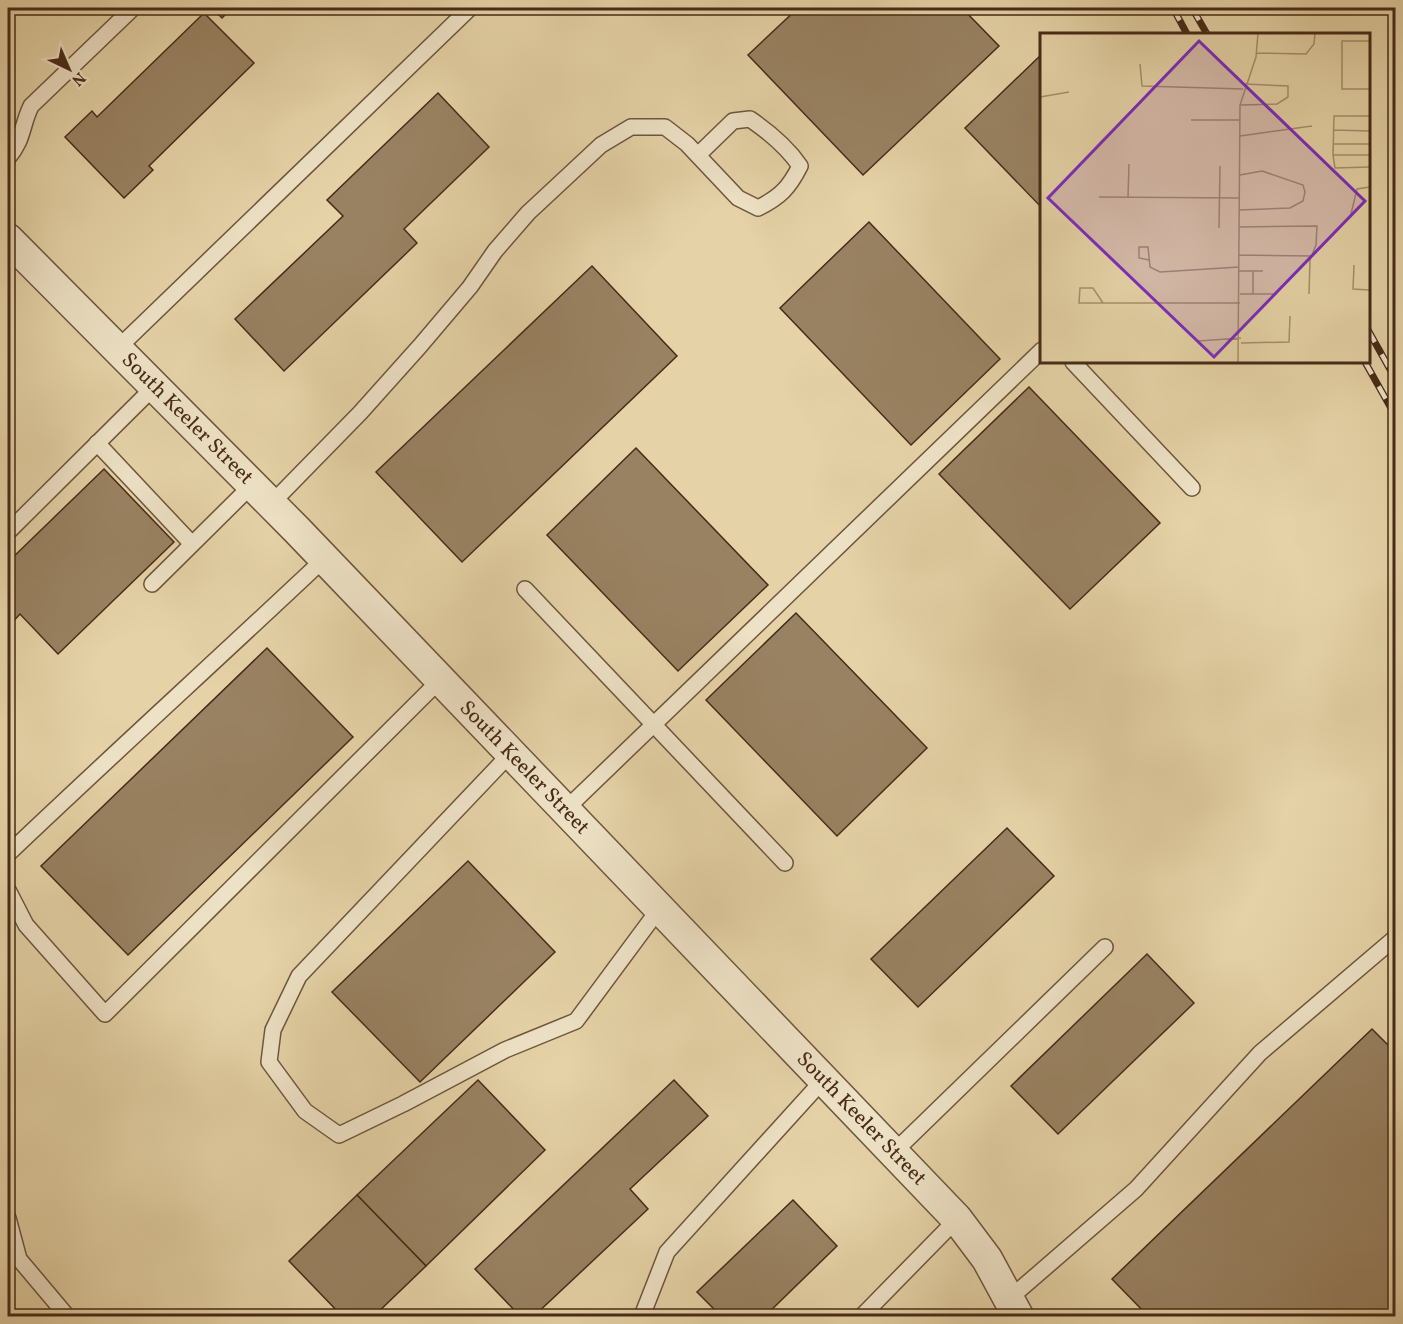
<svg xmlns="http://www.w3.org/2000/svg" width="1403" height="1324" font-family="Vollkorn,serif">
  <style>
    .building { fill: #998262; stroke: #472b18; stroke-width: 1.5 }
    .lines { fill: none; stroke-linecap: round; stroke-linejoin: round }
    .lane-casing { stroke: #6e553c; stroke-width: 18 }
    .street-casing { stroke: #6e553c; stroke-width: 33 }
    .lane { stroke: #eee2c6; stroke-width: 15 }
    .street { stroke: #eee2c6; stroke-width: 30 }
    .rail-casing { stroke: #472b18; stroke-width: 7 }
    .rail { stroke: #eee2c6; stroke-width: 4.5; stroke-dasharray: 14; stroke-linecap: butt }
    .labels { text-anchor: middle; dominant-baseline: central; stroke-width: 6; stroke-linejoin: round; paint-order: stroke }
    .street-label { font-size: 21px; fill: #472b18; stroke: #eee2c6 }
    .inset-road { fill: none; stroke: #a6906e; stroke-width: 1.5 }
    .view { fill: #7b2cbf; fill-opacity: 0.15; stroke: #7b2cbf; stroke-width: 3 }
    .inset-edge { fill: none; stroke: #472b18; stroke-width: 3 }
  </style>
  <rect width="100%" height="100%" fill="#e5d3a7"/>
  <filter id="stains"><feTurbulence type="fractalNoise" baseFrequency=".00333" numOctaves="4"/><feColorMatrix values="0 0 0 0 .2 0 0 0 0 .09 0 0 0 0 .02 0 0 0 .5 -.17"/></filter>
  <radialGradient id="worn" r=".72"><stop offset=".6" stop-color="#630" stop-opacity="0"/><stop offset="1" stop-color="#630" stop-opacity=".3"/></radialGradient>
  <g class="building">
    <polygon points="212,8 232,8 222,18"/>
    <polygon points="798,8 962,8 999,46 863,175 748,55"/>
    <polygon points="204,13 254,63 149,166 153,170 124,198 65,137 92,111 97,117"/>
    <polygon points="1042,54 1042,208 965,128"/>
    <polygon points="438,93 489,147 404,229 417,243 284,371 235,319 343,216 327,200"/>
    <polygon points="869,222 1000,359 911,445 780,308"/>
    <polygon points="592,266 677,356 462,562 376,472"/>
    <polygon points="1029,387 1160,523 1070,609 939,474"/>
    <polygon points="636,448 768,585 678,671 547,535"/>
    <polygon points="104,469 174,542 58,654 20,614 8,627 8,562"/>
    <polygon points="796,613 927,748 837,836 706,700"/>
    <polygon points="267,648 353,737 128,955 41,866"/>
    <polygon points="1007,828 1054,876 918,1007 871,959"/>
    <polygon points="468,861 555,952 420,1082 332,992"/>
    <polygon points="1147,954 1194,1003 1058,1134 1011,1086"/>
    <polygon points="1372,1029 1396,1053 1396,1305 1384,1316 1148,1316 1112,1279"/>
    <polygon points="478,1080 545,1150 426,1266 357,1195"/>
    <polygon points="674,1080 708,1116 630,1189 648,1209 534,1316 520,1316 475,1269"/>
    <polygon points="357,1195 426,1266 374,1316 342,1316 289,1261"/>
    <polygon points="793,1200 837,1246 765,1316 721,1316 697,1292"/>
  </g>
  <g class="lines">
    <g class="lane-casing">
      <g id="lane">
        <path d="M 8,158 C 24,139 21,127 31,106 L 133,8"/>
        <polyline points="118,348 470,8"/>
        <polyline points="1073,362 1192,488"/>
        <polyline points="97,443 192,544"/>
        <path d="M 271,504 L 360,413 L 420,346 L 470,287 L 495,251 L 528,213 L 601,145 L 631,127 L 665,127 L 687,144 L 738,198 L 758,208 C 780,197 789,188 800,166 C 787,147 769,132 750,119 L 733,121 L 698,155"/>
        <polyline points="8,532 154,387"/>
        <polyline points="152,584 252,485"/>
        <polyline points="525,589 785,863"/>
        <polyline points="511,753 299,976 273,1030 269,1062 305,1111 339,1135 403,1104 505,1050 576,1021 659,909"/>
        <polyline points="566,809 1042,350"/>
        <path d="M 8,854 C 112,755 219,658 324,559"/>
        <polyline points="8,890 26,925 105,1014 440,680"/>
        <polyline points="894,1152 1105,947"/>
        <polyline points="8,1218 19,1259 67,1316"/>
        <polyline points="1009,1299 1136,1189 1260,1053 1396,937"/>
        <polyline points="642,1316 667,1252 824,1079"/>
        <polyline points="862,1316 957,1219"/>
      </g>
    </g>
    <g class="street-casing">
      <polyline id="street" points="8,239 297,530 957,1219 987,1259 1018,1316"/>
    </g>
    <use href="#lane" class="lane"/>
    <use href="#street" class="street"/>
    <g class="rail-casing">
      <g id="rail">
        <polyline points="1173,8 1187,34"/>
        <polyline points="1192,8 1207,34"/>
        <polyline points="1368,330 1396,380"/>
        <polyline points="1365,362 1396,417"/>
      </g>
    </g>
    <use href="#rail" class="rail"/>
  </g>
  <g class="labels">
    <g class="street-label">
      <text transform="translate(187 419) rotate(45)">South Keeler Street</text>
      <text transform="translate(524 768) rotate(46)">South Keeler Street</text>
      <text transform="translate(861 1119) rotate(46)">South Keeler Street</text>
    </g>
  </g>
  <g transform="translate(1040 33)">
    <rect width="330" height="330" fill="#e5d3a7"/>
    <path class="inset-road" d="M 330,8 L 302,8 L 302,56 L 330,56M 217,20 L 266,21 L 274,11 L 275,0M 100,31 L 102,53 L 203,56M 0,64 L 29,59M 200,72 L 237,71 L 248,64 L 248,53 L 205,51M 330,83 L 294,83 L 293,122 L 295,135 L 330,134M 151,87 L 200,87M 293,97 L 330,98M 200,103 L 272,93M 293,111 L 330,111M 293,122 L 330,122M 59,164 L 199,165M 88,164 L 89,131M 199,177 L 250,175 L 263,168 L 265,159 L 263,152 L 222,138 L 200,142M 311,181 L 317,156 L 330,154M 199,194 L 277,193 L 276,212 L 270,227 L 269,261M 179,195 L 180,133M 199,222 L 273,223M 109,227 L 99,225 L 99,214 L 108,214 L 110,234 L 120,239 L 199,234M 314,232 L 313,256 L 330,257M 199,238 L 223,238M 200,261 L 237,261M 213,261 L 213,238M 63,270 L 53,255 L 40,255 L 39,270 L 200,270M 158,308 L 201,305M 201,310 L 249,309 L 250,283M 198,330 L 200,72 L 216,24 L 218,0"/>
    <path class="view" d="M 159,8 L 325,168 L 174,324 L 8,165 Z"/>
    <rect width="330" height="330" class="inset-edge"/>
  </g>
  <rect width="1403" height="1324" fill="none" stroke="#e5d3a7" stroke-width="30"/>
  <rect x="9" y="9" width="1385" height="1306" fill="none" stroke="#472b18" stroke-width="3"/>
  <rect x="15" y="15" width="1373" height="1294" fill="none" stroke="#472b18" stroke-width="1.5"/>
  <g transform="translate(69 69) rotate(136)" stroke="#eee2c6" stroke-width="4.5" paint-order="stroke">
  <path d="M0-4.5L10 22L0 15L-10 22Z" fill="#472b18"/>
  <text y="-9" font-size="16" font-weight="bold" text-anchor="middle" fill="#472b18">N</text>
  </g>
  <rect width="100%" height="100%" filter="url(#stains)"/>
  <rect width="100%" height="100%" fill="url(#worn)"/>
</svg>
